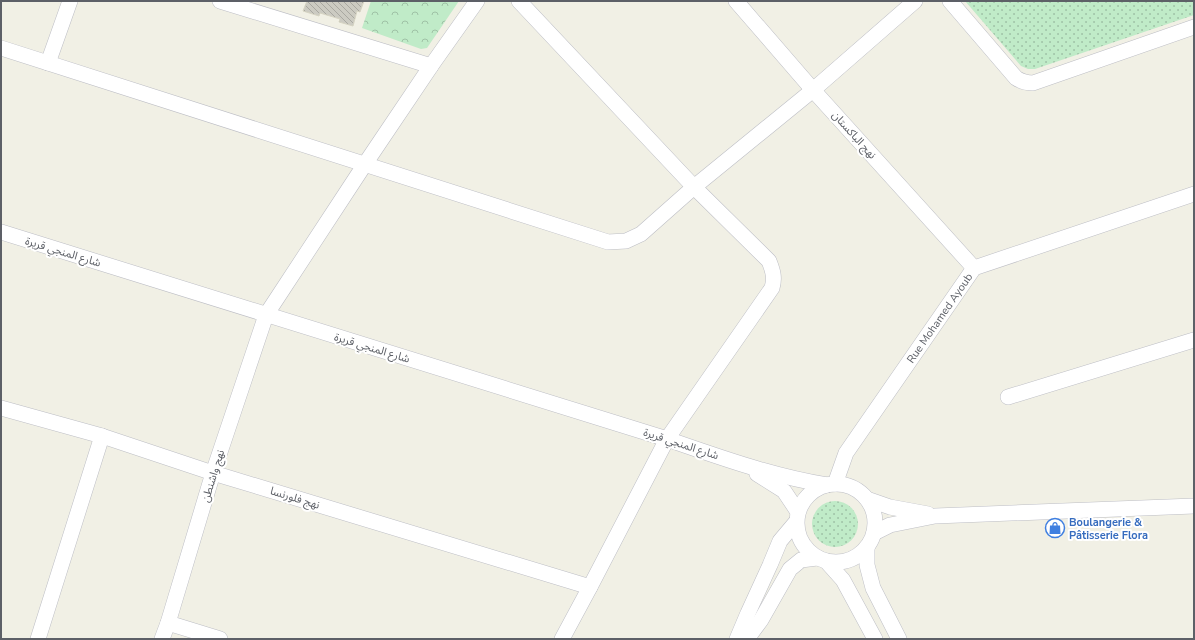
<svg xmlns="http://www.w3.org/2000/svg" width="1195" height="640" font-family="'Nunito Sans','Noto Sans Arabic',sans-serif">
  <style>
    .grass { fill: url(#grass-dots) }
    .park { fill: url(#park-crowns) }
    .building { fill: url(#building-back-hatch); stroke: #d6d4c3 }
    .lines { fill: none; stroke-linecap: round; stroke-linejoin: round }
    .minor-casing { stroke: #bdbec5; stroke-width: 16 }
    .minor { stroke: #fff; stroke-width: 15 }
    .labels { text-anchor: middle; dominant-baseline: central; stroke-width: 4; stroke-linejoin: round; paint-order: stroke }
    .street-label { font-size: 11px; fill: #5d6067; stroke: #fff }
    .shop-label { font-size: 11px; font-weight: bold; fill: #366cbe; stroke: #fff; text-anchor: start }
  </style>
  <defs>
    <pattern id="grass-dots" width="8" height="8" patternUnits="userSpaceOnUse"><rect width="8" height="8" fill="#c0ebc8"/><path d="M2 2h.1M6 6h.1" fill="none" stroke="#9fc2a6" stroke-width="1.8" stroke-linecap="round"/></pattern>
    <pattern id="park-crowns" width="20" height="18" patternUnits="userSpaceOnUse"><rect width="20" height="18" fill="#c0ebc8"/><path d="M2 6a3 3 0 1 1 6 0M12 15a3 3 0 1 1 6 0" fill="none" stroke="#9fc2a6"/></pattern>
    <pattern id="building-back-hatch" width="6" height="6" patternUnits="userSpaceOnUse"><rect width="6" height="6" fill="#cccbc2"/><path d="M-1 5l2 2M0 0l6 6M5-1l2 2" fill="none" stroke="#a9a8a1"/></pattern>
  </defs>
  <rect width="100%" height="100%" fill="#f1f0e5"/>
  <g class="grass">
    <polygon points="965,1 1194,1 1194,15 1035,69 1028,69 1021,66"/>
    <circle cx="835" cy="524" r="23"/>
  </g>
  <polygon class="park" points="371,1 459,1 427,48 421,49 362,28"/>
  <polygon class="building" points="307,1 364,1 360,12 357,11 353,26 339,22 340,19 320,13 319,16 303,11"/>
  <g class="lines">
    <g class="minor-casing">
      <g id="minor">
        <polyline points="220,1 431,66"/>
        <path d="M 519,1 L 694,187 L 769,261 C 773,271 775,278 772,288 L 667,439 L 590,587 L 562,639"/>
        <polyline points="736,1 813,90 974,268"/>
        <path d="M 950,1 L 1016,78 C 1022,82 1026,83 1033,83 L 1194,27"/>
        <polyline points="1,48 608,242 626,241 641,234 694,187 813,90 915,1"/>
        <polyline points="48,63 70,1"/>
        <path d="M 1,232 L 667,439 C 719,457 772,476 827,485"/>
        <polyline points="1008,397 1194,340"/>
        <polyline points="1,408 102,436 213,473 590,587"/>
        <polyline points="757,474 784,491 798,512"/>
        <circle cx="836" cy="523" r="39"/>
        <path id="s1" d="M 835,484 L 846,453 L 974,268 L 1194,194"/>
        <polyline points="867,499 890,507 928,514"/>
        <polyline points="874,533 890,525 935,516 1194,506"/>
        <polyline points="867,548 867,565 873,588 899,639"/>
        <polyline points="826,561 843,580 875,639"/>
        <polyline points="168,623 220,639"/>
        <polyline points="38,639 102,436"/>
        <polyline points="162,639 168,623 213,473 266,315 365,164 431,66 477,1"/>
        <polyline points="737,639 748,613 770,565 780,541 796,522"/>
        <polyline points="747,639 761,620 790,569 801,560 817,558"/>
      </g>
    </g>
    <use href="#minor" class="minor"/>
  </g>
  <defs>
    <g id="shop-ring" transform="scale(1)"><circle r="9.5" fill="#fff" stroke="#3f7fe0" stroke-width="1.5"/><path d="M-5-2.5h2.3a2.7 3.5 0 0 1 5.4 0H5L5.5 6h-11ZM-1.5-2.5h3a1.5 2.3 0 0 0-3 0Z" fill="#3f7fe0"/></g>
  </defs>
  <g fill-rule="evenodd">
    <use href="#shop-ring" x="1055" y="528"/>
  </g>
  <g class="labels">
    <g class="street-label">
      <text transform="translate(854 135) rotate(48)">نهج الباكستان</text>
      <text transform="translate(63 252) rotate(17)">شارع المنجي قريرة</text>
      <text stroke="none"><textPath href="#s1" startOffset="197">Rue Mohamed Ayoub</textPath></text>
      <text transform="translate(372 348) rotate(17)">شارع المنجي قريرة</text>
      <text transform="translate(681 444) rotate(18)">شارع المنجي قريرة</text>
      <text transform="translate(213 476) rotate(-73)">نهج واشنطن</text>
      <text transform="translate(295 498) rotate(17)">نهج فلورنسا</text>
    </g>
    <g class="shop-label">
      <text x="1069" y="522">Boulangerie &amp;<tspan x="1069" dy="13">Pâtisserie Flora</tspan></text>
    </g>
  </g>
  <rect width="1195" height="640" fill="none" stroke="#5d6067" stroke-width="4"/>
</svg>
